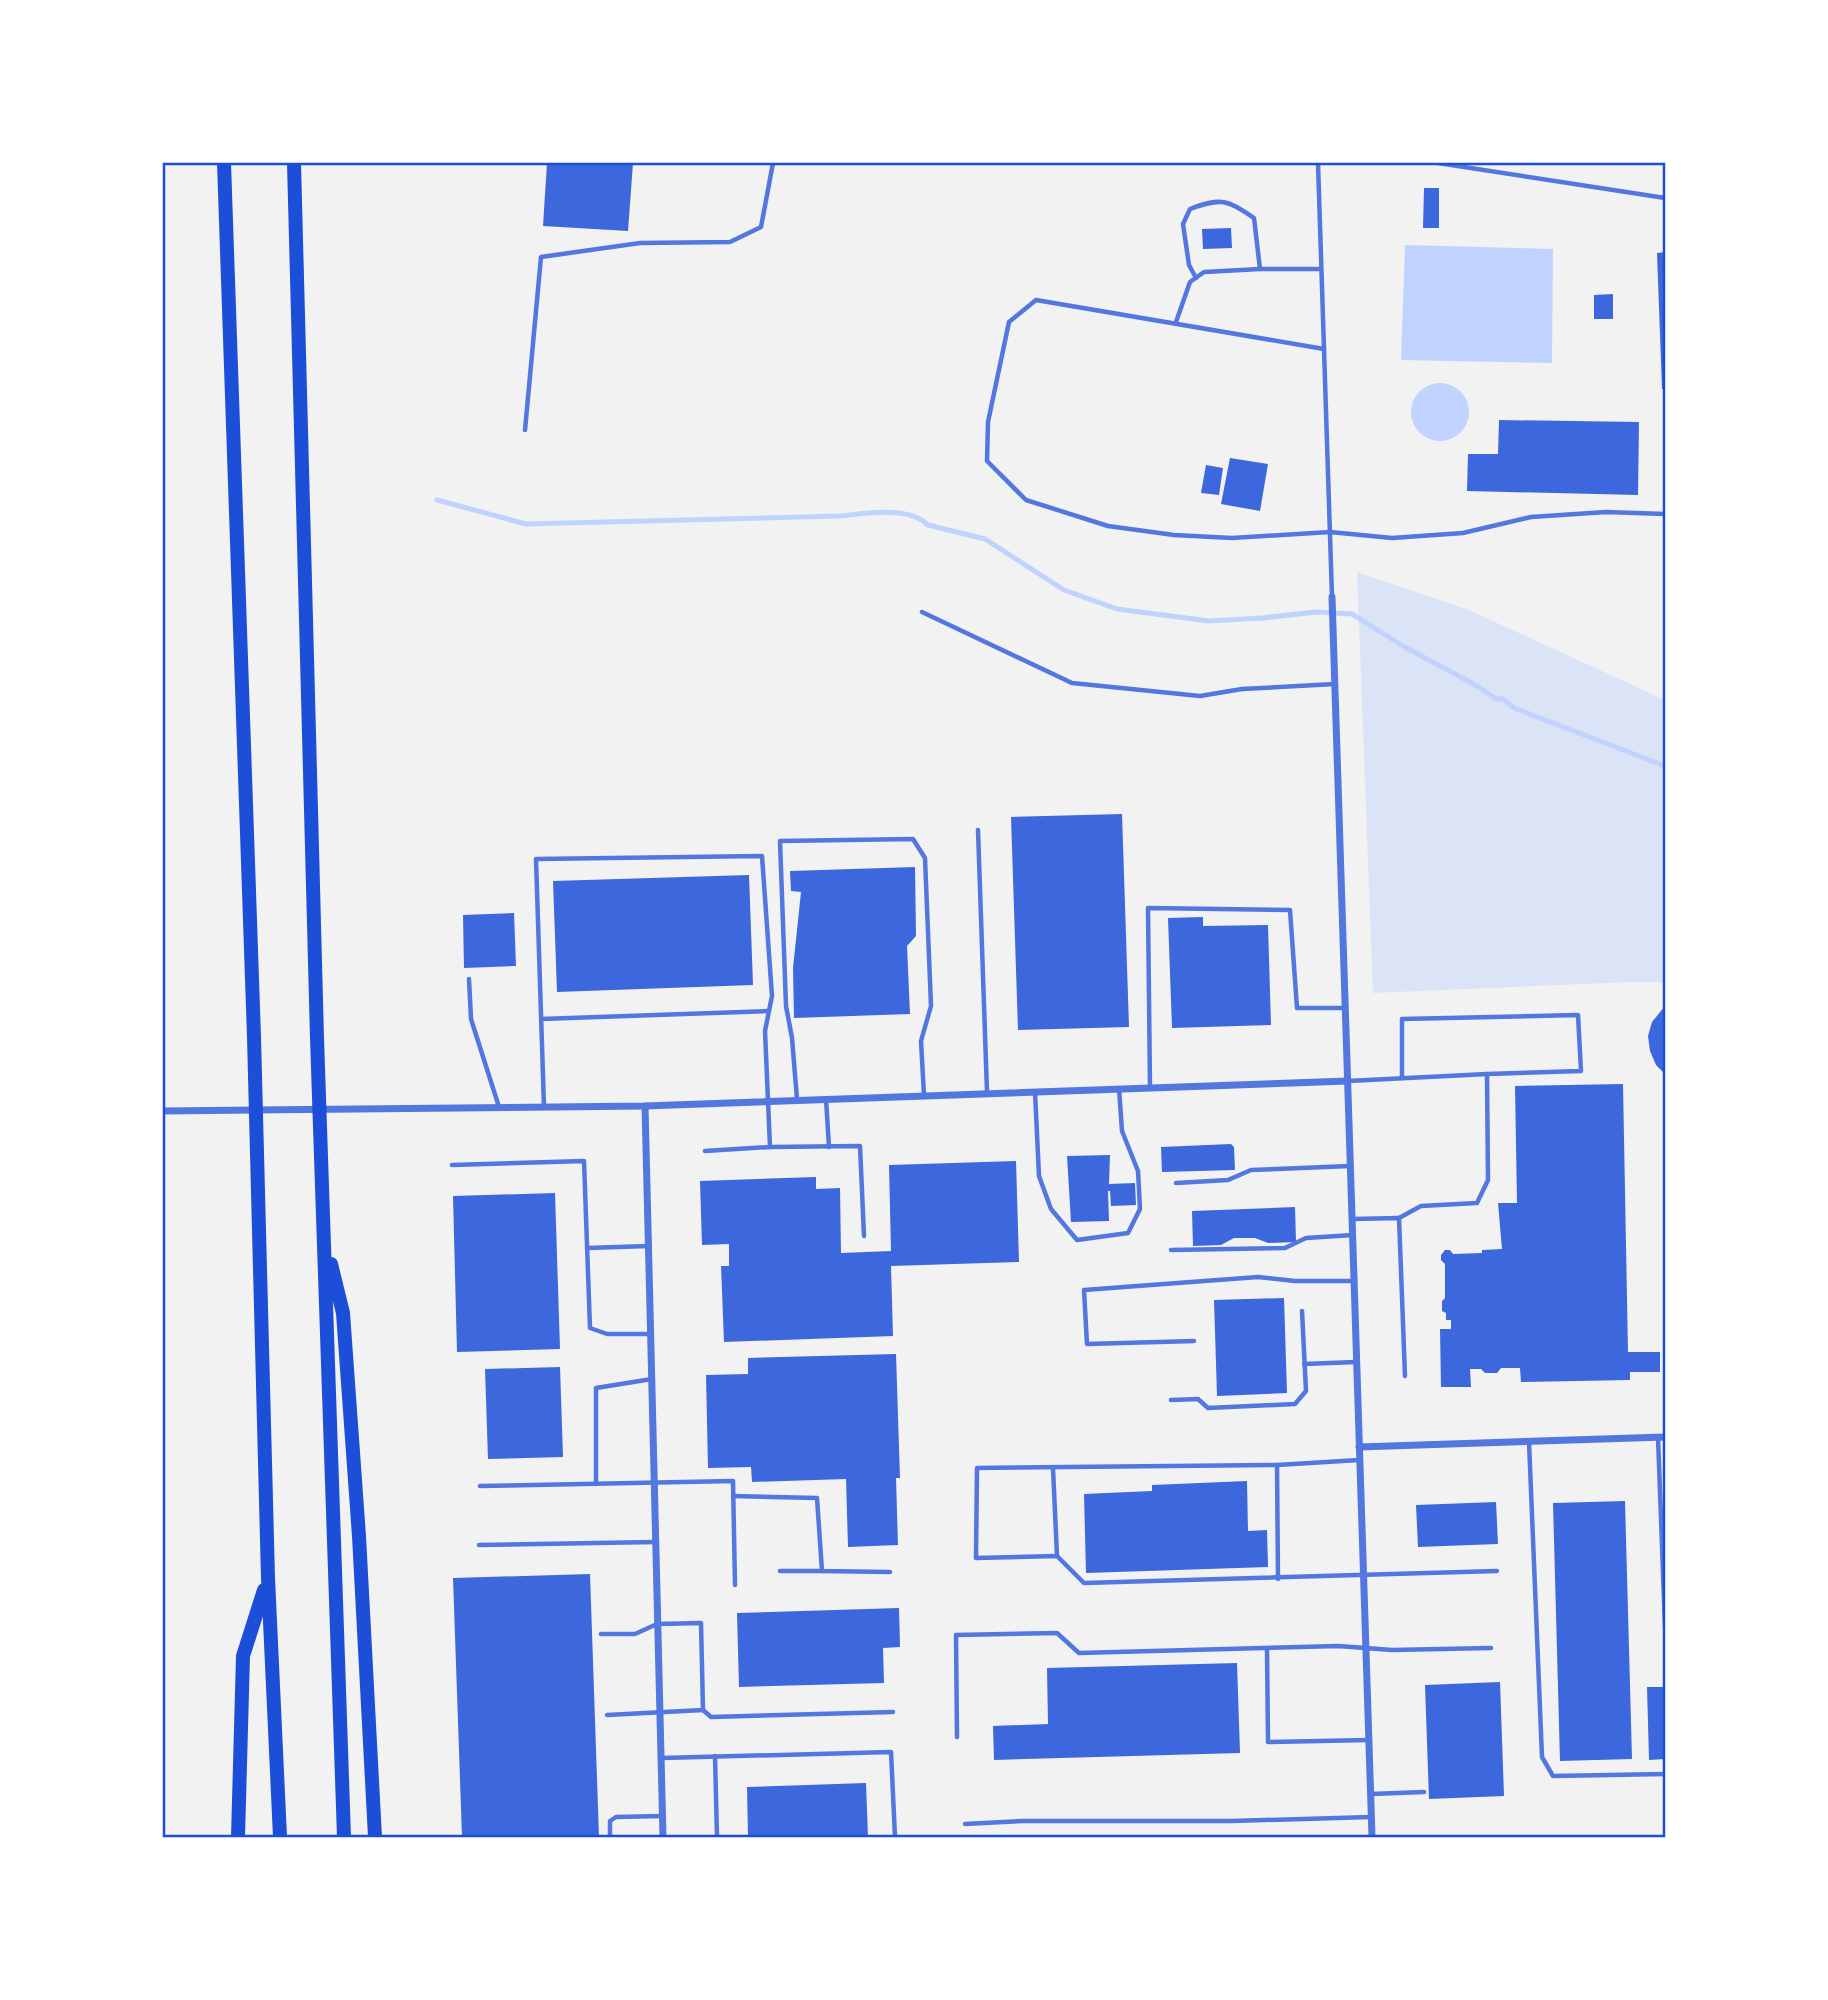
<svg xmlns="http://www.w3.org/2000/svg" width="1828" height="2000" font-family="Literata,serif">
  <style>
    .green { fill: #dbe4f7 }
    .water { fill: #bfd3fe }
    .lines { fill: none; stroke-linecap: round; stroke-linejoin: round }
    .stream { stroke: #bfd3fe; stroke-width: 5 }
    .building { fill: #3d67dc }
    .service { stroke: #5277de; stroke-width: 4.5 }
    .minor { stroke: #5277de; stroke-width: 7 }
    .motorway { stroke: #1d4ed8; stroke-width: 14 }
    .neatline { fill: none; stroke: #1d4ed8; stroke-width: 2.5 }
  </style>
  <rect width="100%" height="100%" fill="#f2f2f2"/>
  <polygon class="green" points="1357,572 1469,610 1665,700 1665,982 1631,982 1373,993"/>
  <g class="water">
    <polygon points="1405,245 1553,249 1552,363 1401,360"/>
    <circle cx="1440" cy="412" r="29"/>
  </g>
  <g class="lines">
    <path class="stream" d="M 437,500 L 526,524 L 838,516 C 864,514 908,505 928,525 L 985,539 L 1064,590 L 1117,609 L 1209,621 L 1262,618 L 1316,612 L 1352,614 L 1403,646 L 1479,687 L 1496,699 L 1503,699 L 1514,708 L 1665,766"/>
  </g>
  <g class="building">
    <polygon points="547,163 633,163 628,231 543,226"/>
    <polygon points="1424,188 1439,188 1439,228 1423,228"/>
    <polygon points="1231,228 1232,248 1203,249 1202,229"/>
    <polygon points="1665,252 1665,389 1662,389 1657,253"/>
    <polygon points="1613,294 1613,319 1594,319 1594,295"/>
    <polygon points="1499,420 1639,422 1638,495 1467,491 1468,454 1498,454"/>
    <polygon points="1230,458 1268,464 1260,511 1221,504"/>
    <polygon points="1206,465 1223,468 1219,495 1201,493"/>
    <polygon points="1122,814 1129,1027 1018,1030 1011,817"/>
    <polygon points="915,867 916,936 907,946 910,1014 794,1018 793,968 801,892 791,891 790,871"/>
    <polygon points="749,875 753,985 557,992 553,881"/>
    <polygon points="514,913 516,966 464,968 463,915"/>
    <polygon points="1203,917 1203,926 1268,925 1271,1025 1172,1028 1168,918"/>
    <polygon points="1665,1006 1665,1074 1656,1065 1650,1051 1648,1036 1652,1022"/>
    <polygon points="1623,1084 1628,1352 1660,1352 1660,1372 1630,1372 1630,1380 1521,1382 1520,1368 1501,1368 1497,1373 1485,1373 1481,1369 1470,1369 1471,1387 1441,1387 1440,1329 1451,1329 1451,1320 1446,1320 1446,1313 1442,1311 1442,1301 1445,1298 1445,1264 1441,1260 1441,1255 1445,1250 1450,1250 1453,1254 1482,1253 1482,1250 1502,1249 1498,1203 1517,1203 1515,1086"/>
    <polygon points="1231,1144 1234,1147 1235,1170 1162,1172 1161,1147"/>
    <polygon points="1110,1155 1109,1184 1135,1183 1136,1205 1111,1206 1110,1191 1108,1191 1109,1221 1071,1222 1067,1156"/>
    <polygon points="1016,1161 1019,1262 891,1266 893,1336 724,1342 721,1266 729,1266 729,1244 702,1245 700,1181 816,1177 816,1189 840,1188 841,1253 891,1251 889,1165"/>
    <polygon points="555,1193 560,1349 457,1352 453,1196"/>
    <polygon points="1295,1207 1296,1242 1268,1243 1255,1238 1234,1238 1221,1245 1193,1246 1192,1211"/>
    <polygon points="1284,1298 1287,1393 1217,1396 1214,1300"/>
    <polygon points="896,1354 900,1478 896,1478 898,1545 848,1547 846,1479 752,1482 751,1467 708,1468 706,1375 748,1374 748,1358"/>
    <polygon points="560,1367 563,1457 488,1459 485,1369"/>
    <polygon points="1247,1481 1248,1531 1267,1530 1268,1567 1086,1573 1084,1494 1152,1491 1152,1485"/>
    <polygon points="1625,1501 1632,1759 1560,1761 1553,1503"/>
    <polygon points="1496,1502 1498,1544 1418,1547 1416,1505"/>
    <polygon points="590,1574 599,1837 462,1837 453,1578"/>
    <polygon points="899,1608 900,1647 883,1648 884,1683 739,1687 737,1613"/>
    <polygon points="1237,1663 1240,1753 994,1760 993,1726 1048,1724 1047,1668"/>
    <polygon points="1500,1682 1504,1796 1429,1799 1425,1685"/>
    <polygon points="1647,1687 1665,1687 1665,1759 1649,1760"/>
    <polygon points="866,1783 868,1837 748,1837 747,1787"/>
  </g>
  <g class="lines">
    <g class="service">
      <polyline points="1318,163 1332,597"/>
      <polyline points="1438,163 1665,198"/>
      <path d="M 1196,278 L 1189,265 L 1183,224 L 1190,209 C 1222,197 1227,200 1254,218 L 1260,269"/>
      <polyline points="1176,322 1190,282 1204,272 1260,269 1321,269"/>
      <polyline points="1324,349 1036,300 1009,322 988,422 987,461 1026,500 1108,526 1174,535 1232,538 1330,532 1392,538 1463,533 1531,517 1606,512 1665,514"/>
      <polyline points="525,430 541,257 640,243 730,242 761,227 773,163"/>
      <polyline points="922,612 1072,683 1200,696 1242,689 1335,684"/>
      <polyline points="978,830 987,1092"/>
      <polyline points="469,979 471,1019 499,1107"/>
      <polyline points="541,1019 769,1011"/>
      <polyline points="1402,1078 1402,1019 1578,1015 1581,1071 1487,1074"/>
      <polyline points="1348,1081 1487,1074 1488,1180 1477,1203 1421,1206 1399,1218"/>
      <polyline points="1150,1087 1148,908 1290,910 1297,1008 1345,1008"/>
      <polyline points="1035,1092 1039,1176 1051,1209 1077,1240 1128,1233 1140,1209 1138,1171 1122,1131 1119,1088"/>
      <polyline points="797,1099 792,1038 786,1006 780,841 913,839 925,858 931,1006 921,1041 924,1095"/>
      <polyline points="826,1099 829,1147"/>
      <polyline points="544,1107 536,859 762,856 772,996 765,1031 770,1147 705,1151"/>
      <polyline points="770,1147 860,1146 864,1236"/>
      <polyline points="452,1165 584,1161 590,1328 607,1334 651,1334"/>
      <polyline points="1176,1183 1228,1180 1251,1170 1350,1166"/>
      <polyline points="1353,1219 1399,1218 1405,1376"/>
      <polyline points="587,1248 649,1246"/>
      <polyline points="1171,1250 1285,1248 1306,1238 1353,1235"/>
      <polyline points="1194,1341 1087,1344 1084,1290 1258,1277 1295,1281 1355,1281"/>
      <polyline points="1304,1364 1356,1362"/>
      <polyline points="1171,1400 1198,1399 1208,1408 1295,1404 1306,1391 1302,1311"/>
      <polyline points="1658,1437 1665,1627"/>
      <polyline points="1529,1442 1542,1757 1553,1776 1665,1774"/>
      <polyline points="1359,1460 1277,1465 977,1468 976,1558 1057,1556 1084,1583 1497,1571"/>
      <polyline points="1277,1465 1278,1579"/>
      <polyline points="1053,1468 1057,1556"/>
      <polyline points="596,1484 596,1388 652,1379"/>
      <polyline points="480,1486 733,1481 735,1585"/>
      <polyline points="733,1496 817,1498 822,1571 890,1572"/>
      <polyline points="479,1545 656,1542"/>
      <polyline points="780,1571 822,1571"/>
      <polyline points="601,1634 635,1634 657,1624 701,1623 703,1710 607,1715"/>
      <polyline points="1267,1649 1268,1742 1369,1740"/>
      <polyline points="703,1710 711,1717 893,1712"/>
      <polyline points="957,1737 956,1635 1057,1633 1079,1653 1338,1646 1392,1650 1491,1648"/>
      <polyline points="715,1756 717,1837"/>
      <polyline points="662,1758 891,1752 895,1837"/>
      <polyline points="1371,1794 1424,1792"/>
      <polyline points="965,1824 1023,1821 1232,1821 1371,1817"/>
      <polyline points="610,1837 610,1821 616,1817 662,1816"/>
    </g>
    <g class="minor">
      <polyline points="1332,597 1372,1837"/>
      <polyline points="645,1106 663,1837"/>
      <polyline points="163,1111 645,1106 1348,1081"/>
      <polyline points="1359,1447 1665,1437"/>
    </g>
    <g class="motorway">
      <polyline points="224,163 254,1037 268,1578 280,1837"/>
      <polyline points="294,163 317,1038 344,1837"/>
      <polyline points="331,1264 343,1313 359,1536 375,1837"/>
      <polyline points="238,1837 243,1656 264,1590"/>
    </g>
  </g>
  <rect width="1828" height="2000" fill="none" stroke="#ffffff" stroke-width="329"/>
  <rect x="164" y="164" width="1500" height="1672" class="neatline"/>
</svg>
